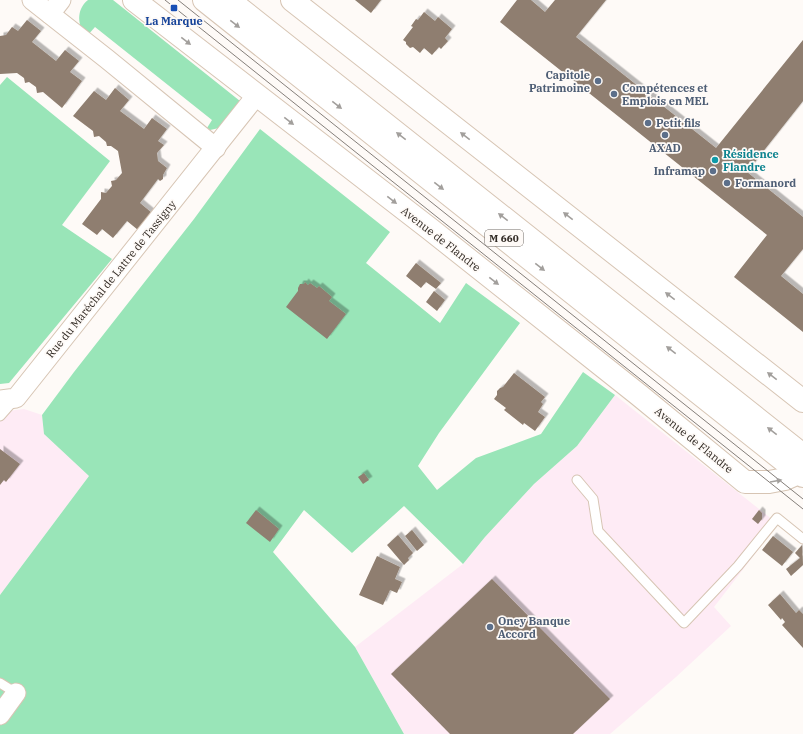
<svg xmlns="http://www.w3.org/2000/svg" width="803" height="734" font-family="'IBM Plex Serif',serif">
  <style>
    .commercial { fill: #feebf5 }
    .green { fill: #99e5b8 }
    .building { fill: #8f7e6f; filter: url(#shadow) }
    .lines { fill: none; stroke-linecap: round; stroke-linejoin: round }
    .service-casing { stroke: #d7c5b4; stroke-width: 11 }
    .minor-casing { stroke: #d7c5b4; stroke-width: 21 }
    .tertiary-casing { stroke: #d7c5b4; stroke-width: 24 }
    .primary-casing { stroke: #d7c5b4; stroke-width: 24 }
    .service { stroke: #fff; stroke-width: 9 }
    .minor { stroke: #fff; stroke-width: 19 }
    .tertiary { stroke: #fff; stroke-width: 22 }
    .primary { stroke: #fff; stroke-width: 22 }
    .tram { stroke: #857f7a; stroke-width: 1 }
    .oneway { fill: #a29f9c }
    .transit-dot { fill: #1a4fb4; stroke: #fefaf7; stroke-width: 1.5 }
    .service-dot { fill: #5c6f8a; stroke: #fefaf7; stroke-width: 1.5 }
    .culture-dot { fill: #0f9aa8; stroke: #fefaf7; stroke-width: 1.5 }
    .labels { text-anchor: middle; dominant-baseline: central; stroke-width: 3.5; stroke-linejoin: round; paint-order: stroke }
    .shield { fill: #fefaf7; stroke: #6e6863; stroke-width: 1 }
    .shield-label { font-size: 10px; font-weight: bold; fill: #302923 }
    .transit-label { font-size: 11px; font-weight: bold; fill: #164399; stroke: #fefaf7 }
    .service-label { font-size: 11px; font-weight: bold; fill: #4e5e75; stroke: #fefaf7; text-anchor: start }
    .culture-label { font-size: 11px; font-weight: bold; fill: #0d838f; stroke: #fefaf7; text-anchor: start }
    .street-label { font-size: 11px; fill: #302923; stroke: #fefaf7 }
  </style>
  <defs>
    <filter id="shadow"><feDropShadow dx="3.5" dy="-3.5" stdDeviation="0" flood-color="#0004"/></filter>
  </defs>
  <rect width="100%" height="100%" fill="#fefaf7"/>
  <g class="commercial">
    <polygon points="615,395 778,524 714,607 731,626 676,677 610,734 404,734 355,647 463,564 485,537 534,484 577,446"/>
    <polygon points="24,409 42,415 44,434 89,476 0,595 0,412"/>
  </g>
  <g class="green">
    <path d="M 88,0 L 113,0 L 240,101 L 219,128 L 210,130 L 207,128 L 212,120 L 95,27 L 87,36 C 77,27 76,9 88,0 Z"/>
    <polygon points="7,77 110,161 62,225 112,259 9,383 0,384 0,85"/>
    <polygon points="260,129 390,232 366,263 440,323 466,283 520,323 439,433 418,466 437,490 476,458 541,434 583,372 615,395 577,446 534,484 485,537 463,564 404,506 352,553 304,510 273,552 355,647 404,734 0,734 0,595 89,476 44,434 42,415 74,372 194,219"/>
  </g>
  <g class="building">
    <polygon points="355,0 381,0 371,13"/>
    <polygon points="517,0 531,0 545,12 555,0 606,0 576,37 716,148 803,40 803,101 747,172 803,217 803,249 781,276 803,294 803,332 734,277 767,235 500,22"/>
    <polygon points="424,12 435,21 438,17 452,29 445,38 448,41 441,49 439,47 432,55 424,48 420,53 413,47 410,48 406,44 406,42 403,40 413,27 411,26 416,19 418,20"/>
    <polygon points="27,20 41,31 32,42 56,61 65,50 79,61 70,72 82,81 62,108 43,92 37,93 36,87 29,82 25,83 24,78 17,73 0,74 0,36 6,35 12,27 18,31"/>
    <polygon points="115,88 129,100 120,111 144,129 152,118 167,129 158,141 164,145 157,153 158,161 167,168 163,175 163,179 160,181 158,179 140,203 152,213 138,230 127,221 113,238 102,229 97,235 82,224 101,199 101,192 106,193 112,186 111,181 116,180 122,173 118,151 111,146 107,146 106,142 99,136 94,137 93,131 73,116 94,91 106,100"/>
    <polygon points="416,263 441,283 436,289 426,282 421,288 406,276"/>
    <polygon points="305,282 308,285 310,283 317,288 319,286 332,297 329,301 346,314 327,339 286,307 298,291 298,288 300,284 304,284"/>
    <polygon points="434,291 445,300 437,311 426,302"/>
    <polygon points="514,373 545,397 541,402 543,404 538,412 545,417 535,431 524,423 523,425 504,410 506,408 494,399 497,395 497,391 500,388 503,387"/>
    <polygon points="0,449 20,464 6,482 4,480 0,485"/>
    <polygon points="364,473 369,480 363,484 358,477"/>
    <polygon points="256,510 279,529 270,542 246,523"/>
    <polygon points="759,510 762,513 762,519 758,524 752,519"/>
    <polygon points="412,530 424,545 417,551 405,536"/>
    <polygon points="398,535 413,553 408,558 409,560 404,565 387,545"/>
    <polygon points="773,536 793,552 782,566 762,550"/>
    <polygon points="802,545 803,565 791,576 786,569 800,558 795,553"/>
    <polygon points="377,556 400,567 395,579 402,582 397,593 390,590 383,605 359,595"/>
    <polygon points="492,579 610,699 573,734 450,734 391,674"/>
    <polygon points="780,594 796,613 799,610 803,614 803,648 782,625 785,622 782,618 781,620 768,605"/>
  </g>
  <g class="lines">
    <g class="service-casing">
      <g id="service">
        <polyline points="0,416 15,399"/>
        <polyline points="577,480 593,499 598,531 684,623 738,566 777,518 803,539"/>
        <polyline points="0,683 16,693"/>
      </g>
    </g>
    <g class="minor-casing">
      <g id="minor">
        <polyline points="32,0 107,59 216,148"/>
        <polyline points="50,14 61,0"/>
        <polyline points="0,400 16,398 256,96"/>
        <polyline points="0,715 16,693"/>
      </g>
    </g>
    <g class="tertiary-casing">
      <g id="tertiary">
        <polyline points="134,0 430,229 639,395 745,482 769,482 785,479 796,474 803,467"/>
        <polyline points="292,0 803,401"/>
      </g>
    </g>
    <g class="primary-casing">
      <g id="primary">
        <polyline points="204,0 803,476"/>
        <polyline points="229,0 803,455"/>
      </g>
    </g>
    <use href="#service" class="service"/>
    <use href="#minor" class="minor"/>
    <use href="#tertiary" class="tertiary"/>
    <use href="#primary" class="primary"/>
    <g class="tram">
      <polyline points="165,0 803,509"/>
      <polyline points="178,0 803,499"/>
    </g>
  </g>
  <defs><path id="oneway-solid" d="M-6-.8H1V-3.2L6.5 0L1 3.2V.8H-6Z"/></defs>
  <g class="oneway">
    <use href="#oneway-solid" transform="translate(235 24) rotate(38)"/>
    <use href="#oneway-solid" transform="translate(186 41) rotate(38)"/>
    <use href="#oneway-solid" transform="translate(337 105) rotate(38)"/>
    <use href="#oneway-solid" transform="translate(289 121) rotate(38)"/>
    <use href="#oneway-solid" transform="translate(401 136) rotate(-142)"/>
    <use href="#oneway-solid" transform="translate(465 136) rotate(-142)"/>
    <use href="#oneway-solid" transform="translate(439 186) rotate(38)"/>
    <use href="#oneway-solid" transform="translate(392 200) rotate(38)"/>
    <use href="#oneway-solid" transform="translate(568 216) rotate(-142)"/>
    <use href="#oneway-solid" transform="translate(503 217) rotate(-142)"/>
    <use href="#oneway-solid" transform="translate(540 267) rotate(38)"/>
    <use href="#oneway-solid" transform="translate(494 281) rotate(38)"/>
    <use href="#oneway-solid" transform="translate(670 296) rotate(-142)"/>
    <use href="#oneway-solid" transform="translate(671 350) rotate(-142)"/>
    <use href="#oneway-solid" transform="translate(772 376) rotate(-142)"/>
    <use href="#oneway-solid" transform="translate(772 431) rotate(-142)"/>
    <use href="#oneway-solid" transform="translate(776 481) rotate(-10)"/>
  </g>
  <rect class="transit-dot" x="170" y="4" width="8" height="8" rx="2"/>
  <g class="service-dot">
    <circle cx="598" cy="81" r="4"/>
    <circle cx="614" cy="94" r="4"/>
    <circle cx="648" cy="123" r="4"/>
    <circle cx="665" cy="135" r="4"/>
    <circle cx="713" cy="171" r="4"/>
    <circle cx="727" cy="183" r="4"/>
    <circle cx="490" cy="627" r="4"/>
  </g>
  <circle class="culture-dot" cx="715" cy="160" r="4"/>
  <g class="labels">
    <rect class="shield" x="485" y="230" width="38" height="16" rx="3"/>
    <g class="shield-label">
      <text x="504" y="238">M 660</text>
    </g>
    <g class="transit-label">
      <text x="174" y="21">La Marque</text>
    </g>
    <g class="service-label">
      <text x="590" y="75" text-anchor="end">Capitole<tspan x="590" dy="13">Patrimoine</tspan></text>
      <text x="622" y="88">Compétences et<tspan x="622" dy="13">Emplois en MEL</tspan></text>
      <text x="656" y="123">Petit fils</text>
      <text x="665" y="148" text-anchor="middle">AXAD</text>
      <text x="705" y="171" text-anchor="end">Inframap</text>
      <text x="735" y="183">Formanord</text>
      <text x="498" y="621">Oney Banque<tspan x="498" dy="13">Accord</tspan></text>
    </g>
    <g class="culture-label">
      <text x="723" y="154">Résidence<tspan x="723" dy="13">Flandre</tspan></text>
    </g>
    <g class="street-label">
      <text transform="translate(441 239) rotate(38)">Avenue de Flandre</text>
      <text transform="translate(111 279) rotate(-51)">Rue du Maréchal de Lattre de Tassigny</text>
      <text transform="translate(694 440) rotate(39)">Avenue de Flandre</text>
    </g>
  </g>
</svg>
